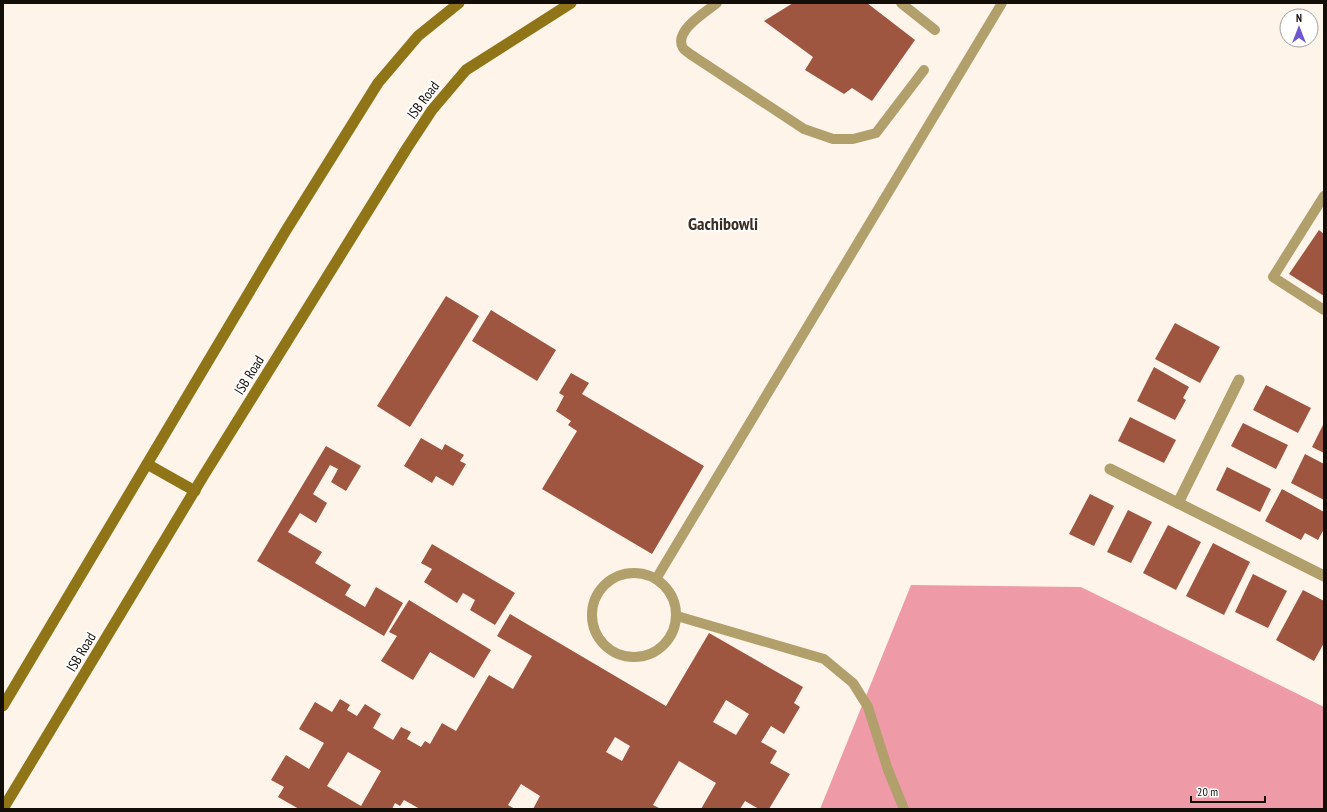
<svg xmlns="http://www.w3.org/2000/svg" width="1327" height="812" font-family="'PT Sans Narrow',sans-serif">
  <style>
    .forest { fill: #ee9aa7 }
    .building { fill: #9e5641; fill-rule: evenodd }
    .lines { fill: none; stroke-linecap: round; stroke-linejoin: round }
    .service { stroke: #b1a06c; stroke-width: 10 }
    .minor { stroke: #b1a06c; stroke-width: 11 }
    .secondary { stroke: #8f7517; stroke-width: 11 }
    .labels { text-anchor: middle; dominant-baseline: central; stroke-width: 4; stroke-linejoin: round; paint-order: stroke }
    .street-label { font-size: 14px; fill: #140e09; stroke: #fff }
    .district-label { font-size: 18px; font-weight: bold; fill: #3b2d21; stroke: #fff }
  </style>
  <rect width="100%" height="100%" fill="#fff4ea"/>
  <polygon class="forest" points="911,585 1081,587 1324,707 1324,809 820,809"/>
  <g class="building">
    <polygon points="793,3 867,3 915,40 872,101 852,88 844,94 805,70 813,57 764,21"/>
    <polygon points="1319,230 1324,234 1324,296 1289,274"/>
    <polygon points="446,296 479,316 410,427 377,406"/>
    <polygon points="491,310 556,350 537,381 472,341"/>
    <polygon points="1175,323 1220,347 1200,383 1155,359"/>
    <polygon points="1154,367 1189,387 1183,398 1186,400 1175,420 1137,401"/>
    <polygon points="571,373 589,383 582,394 704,466 652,554 542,489 577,431 568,425 571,421 556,411 564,396 559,393"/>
    <polygon points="1266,385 1311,408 1298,433 1253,410"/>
    <polygon points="1130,417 1176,440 1164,463 1118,441"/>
    <polygon points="1243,423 1288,445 1276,469 1231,446"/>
    <polygon points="1324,423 1324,453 1312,447"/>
    <polygon points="421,438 442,450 445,444 464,455 460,461 466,464 453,486 436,476 432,483 404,466"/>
    <polygon points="326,446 361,466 346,491 331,482 338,469 330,465 313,494 327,503 316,523 300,513 288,532 322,552 315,563 351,585 345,595 365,607 376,587 403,603 384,636 257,561"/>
    <polygon points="1305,454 1324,464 1324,500 1291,483"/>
    <polygon points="1227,467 1271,489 1260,512 1216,490"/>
    <polygon points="1282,489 1324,512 1324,529 1318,540 1305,533 1301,540 1265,521"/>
    <polygon points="1090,494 1114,506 1094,546 1069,534"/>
    <polygon points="1128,510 1152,522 1131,563 1107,552"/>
    <polygon points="1168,525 1201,542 1176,590 1143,573"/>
    <polygon points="1213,543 1250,562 1224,615 1186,596"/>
    <polygon points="432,544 515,593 495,625 470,610 475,600 463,593 457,603 424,582 432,569 421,563"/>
    <polygon points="1253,574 1287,591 1268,628 1235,612"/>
    <polygon points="1303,590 1324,601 1324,643 1314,661 1276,640"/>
    <polygon points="409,600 491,650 474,678 430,652 413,680 381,661 397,636 389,632"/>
    <path d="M 510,614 L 666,706 L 709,633 L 803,687 L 794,703 L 800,707 L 784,734 L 771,726 L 761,742 L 777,751 L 770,763 L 790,774 L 769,809 L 759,809 L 745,801 L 740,809 L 701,809 L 716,783 L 679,761 L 653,805 L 661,809 L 533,809 L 540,796 L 521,784 L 508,805 L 515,809 L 420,809 L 404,800 L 400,806 L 395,803 L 392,809 L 299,809 L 278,797 L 284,787 L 271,780 L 286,755 L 309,769 L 324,743 L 299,729 L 315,702 L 332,712 L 340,699 L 350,705 L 347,710 L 357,716 L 365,704 L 381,714 L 373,728 L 393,740 L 401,727 L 411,732 L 407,739 L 421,747 L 425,741 L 430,744 L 442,723 L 456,731 L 489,675 L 513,689 L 532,656 L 497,636 ZM 726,700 L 749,714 L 736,735 L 713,722 ZM 615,737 L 630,746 L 622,761 L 606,752 ZM 348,752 L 381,771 L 361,806 L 327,786 Z"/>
  </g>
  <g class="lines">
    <g class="service">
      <path d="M 717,3 C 706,12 673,31 683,48 C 684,50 688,52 690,54 L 804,129 L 833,139 L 853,139 L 876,133 L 924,70"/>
      <polyline points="901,3 935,30"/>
      <polyline points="1324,196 1273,277 1324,310"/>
      <circle cx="634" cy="615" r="42"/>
      <polyline points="656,579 1002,3"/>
      <polyline points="677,616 824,659 853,683 868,707 888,770 904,809"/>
    </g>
    <g class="minor">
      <polyline points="1110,469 1324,576"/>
      <polyline points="1178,503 1239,380"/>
    </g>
    <g class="secondary">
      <polyline points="147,464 195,491"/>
      <polyline points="3,706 285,232 378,83 418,36 459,3"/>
      <polyline points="3,809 204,475 407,148 432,110 466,70 571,3"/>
    </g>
  </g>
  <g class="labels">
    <g class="street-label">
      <text transform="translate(423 100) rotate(-53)">ISB Road</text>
      <text transform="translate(249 375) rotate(-58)">ISB Road</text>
      <text transform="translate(81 652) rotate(-59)">ISB Road</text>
    </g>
    <g class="district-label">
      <text x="723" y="223">Gachibowli</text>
    </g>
  </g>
  <rect width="1327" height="812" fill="none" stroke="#140e09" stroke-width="8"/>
  <g transform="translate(1299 28)"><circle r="19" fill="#ffffff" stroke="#a19f9d"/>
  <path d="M0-3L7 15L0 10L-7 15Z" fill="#6e58d2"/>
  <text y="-6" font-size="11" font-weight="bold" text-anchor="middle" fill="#140e09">N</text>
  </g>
  <path d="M1191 796v6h74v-6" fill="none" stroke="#140e09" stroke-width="2"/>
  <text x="1197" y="796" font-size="12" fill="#140e09" stroke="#ffffff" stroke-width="3" paint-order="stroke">20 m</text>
</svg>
